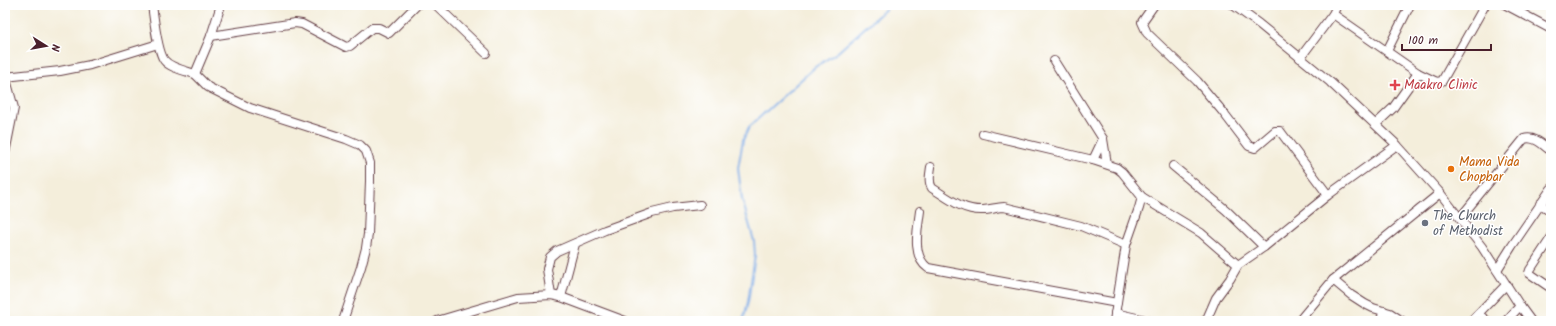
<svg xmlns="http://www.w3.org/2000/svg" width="1556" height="326" font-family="Kalam,sans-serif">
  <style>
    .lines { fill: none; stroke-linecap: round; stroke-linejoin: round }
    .stream { stroke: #7baae5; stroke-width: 2 }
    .minor-casing { stroke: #643e45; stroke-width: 10 }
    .minor { stroke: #fff; stroke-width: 8 }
    .health-dot { fill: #e0444e; stroke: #fff; stroke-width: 1.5 }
    .food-dot { fill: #e8710a; stroke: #fff; stroke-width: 1.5 }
    .worship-dot { fill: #6b7280; stroke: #fff; stroke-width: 1.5 }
    .labels { text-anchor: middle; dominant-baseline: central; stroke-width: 3; stroke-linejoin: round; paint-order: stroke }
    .health-label { font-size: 13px; fill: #be3a42; stroke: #fff; text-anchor: start }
    .food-label { font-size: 13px; fill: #c56008; stroke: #fff; text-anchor: start }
    .worship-label { font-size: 13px; fill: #5b616d; stroke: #fff; text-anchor: start }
  </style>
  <rect width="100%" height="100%" fill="#fff"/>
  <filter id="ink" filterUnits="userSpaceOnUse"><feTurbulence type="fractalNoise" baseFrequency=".025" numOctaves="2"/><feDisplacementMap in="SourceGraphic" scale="8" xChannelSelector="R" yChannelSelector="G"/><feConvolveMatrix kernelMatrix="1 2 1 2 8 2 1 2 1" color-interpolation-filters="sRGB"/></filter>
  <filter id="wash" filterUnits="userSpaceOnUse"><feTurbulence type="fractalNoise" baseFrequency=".012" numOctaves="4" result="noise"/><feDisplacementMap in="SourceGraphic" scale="16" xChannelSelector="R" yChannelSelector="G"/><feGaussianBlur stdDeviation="0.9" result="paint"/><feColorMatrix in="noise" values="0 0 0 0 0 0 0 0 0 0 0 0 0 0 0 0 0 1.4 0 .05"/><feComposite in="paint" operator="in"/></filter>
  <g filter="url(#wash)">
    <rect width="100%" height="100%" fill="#f4eedb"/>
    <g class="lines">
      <polyline class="stream" points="743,321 748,302 755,255 754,241 742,199 738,168 743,140 749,127 815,67 838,52 890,5"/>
    </g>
  </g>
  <g filter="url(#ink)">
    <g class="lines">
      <g class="minor-casing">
        <g id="minor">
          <path d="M 152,5 C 154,18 157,50 164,60 C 170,68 186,71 195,74"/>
          <polyline points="221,5 211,36 195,74 208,87 250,108 346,139 360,145 366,151 370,163 370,181 368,234 366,248 361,267 343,321"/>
          <polyline points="436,5 486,53"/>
          <polyline points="1154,5 1142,22 1147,33 1197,81 1223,112 1249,146 1255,148 1275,131 1280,131 1328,195"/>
          <polyline points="1233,5 1259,24 1330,82 1397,145 1440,193 1482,247 1520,306 1531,321"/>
          <polyline points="1506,5 1551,29"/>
          <polyline points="1333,14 1418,73 1437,82 1442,81 1485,5"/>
          <polyline points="211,36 295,23 302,24 346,47 350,46 372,28 379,28 389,33 417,5"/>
          <polyline points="1387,51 1410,5"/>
          <polyline points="1300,58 1333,14 1337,5"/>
          <polyline points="1054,61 1103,139 1107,164"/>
          <polyline points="1551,69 1551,73"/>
          <polyline points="5,76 14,108 5,153"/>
          <polyline points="5,77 60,71 90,65 158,44"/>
          <polyline points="1376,124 1393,108 1418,73"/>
          <polyline points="983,134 1093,160 1117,168 1122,172 1142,197 1201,233 1238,265"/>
          <polyline points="1093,160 1103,139"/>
          <polyline points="1173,166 1226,210 1264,247"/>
          <path d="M 931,167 C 930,174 928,182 932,188 C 948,198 963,211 983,210 C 990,210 997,207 1004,207 L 1081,226 L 1126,245"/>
          <polyline points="1540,204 1551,211"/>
          <path d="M 920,211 C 918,228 911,256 928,268 L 1117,303"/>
          <path d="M 1460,218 L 1524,139 C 1534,135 1544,146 1551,151"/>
          <polyline points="1551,238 1530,270 1529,273 1548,286 1551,283"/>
          <polyline points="1497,270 1512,246 1551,189"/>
          <polyline points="1333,280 1351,295 1365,304 1373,308 1390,313 1402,321"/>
          <polyline points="551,295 547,269 550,257 557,251 605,230 652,213 673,208 700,205"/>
          <polyline points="561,297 575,244"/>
          <polyline points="1115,313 1150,321"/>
          <polyline points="1478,314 1487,321"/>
          <polyline points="437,321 518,297 551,295 561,297 625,321"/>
          <polyline points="1114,321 1126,245 1139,208 1142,197"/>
          <polyline points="1206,321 1216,298 1230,279 1238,265 1264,247 1328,195 1397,145"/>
          <polyline points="1299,321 1333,280 1440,193"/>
          <polyline points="1380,321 1384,311"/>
          <polyline points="1471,321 1506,285"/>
          <polyline points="1506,321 1520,306"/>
        </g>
      </g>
      <use href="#minor" class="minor"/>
    </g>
  </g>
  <path class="health-dot" d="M1393 79h4v4h4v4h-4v4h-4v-4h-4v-4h4z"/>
  <circle class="food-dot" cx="1451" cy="169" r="4"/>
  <circle class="worship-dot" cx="1425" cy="223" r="4"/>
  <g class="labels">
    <g class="health-label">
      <text x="1404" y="85">Maakro Clinic</text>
    </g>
    <g class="food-label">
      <text x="1459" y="162">Mama Vida<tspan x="1459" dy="15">Chopbar</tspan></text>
    </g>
    <g class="worship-label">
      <text x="1433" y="216">The Church<tspan x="1433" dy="15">of Methodist</tspan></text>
    </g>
  </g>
  <rect width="1556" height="326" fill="none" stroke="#fff" stroke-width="20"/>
  <g transform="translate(46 46) rotate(101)" stroke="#ffffff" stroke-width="3" paint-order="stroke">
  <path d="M0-3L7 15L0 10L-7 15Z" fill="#4a1f2b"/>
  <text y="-6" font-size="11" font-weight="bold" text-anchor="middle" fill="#4a1f2b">N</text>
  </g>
  <path d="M1402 44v6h89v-6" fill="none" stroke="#4a1f2b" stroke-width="2"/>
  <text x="1408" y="44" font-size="12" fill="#4a1f2b" stroke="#ffffff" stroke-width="3" paint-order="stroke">100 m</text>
</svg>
